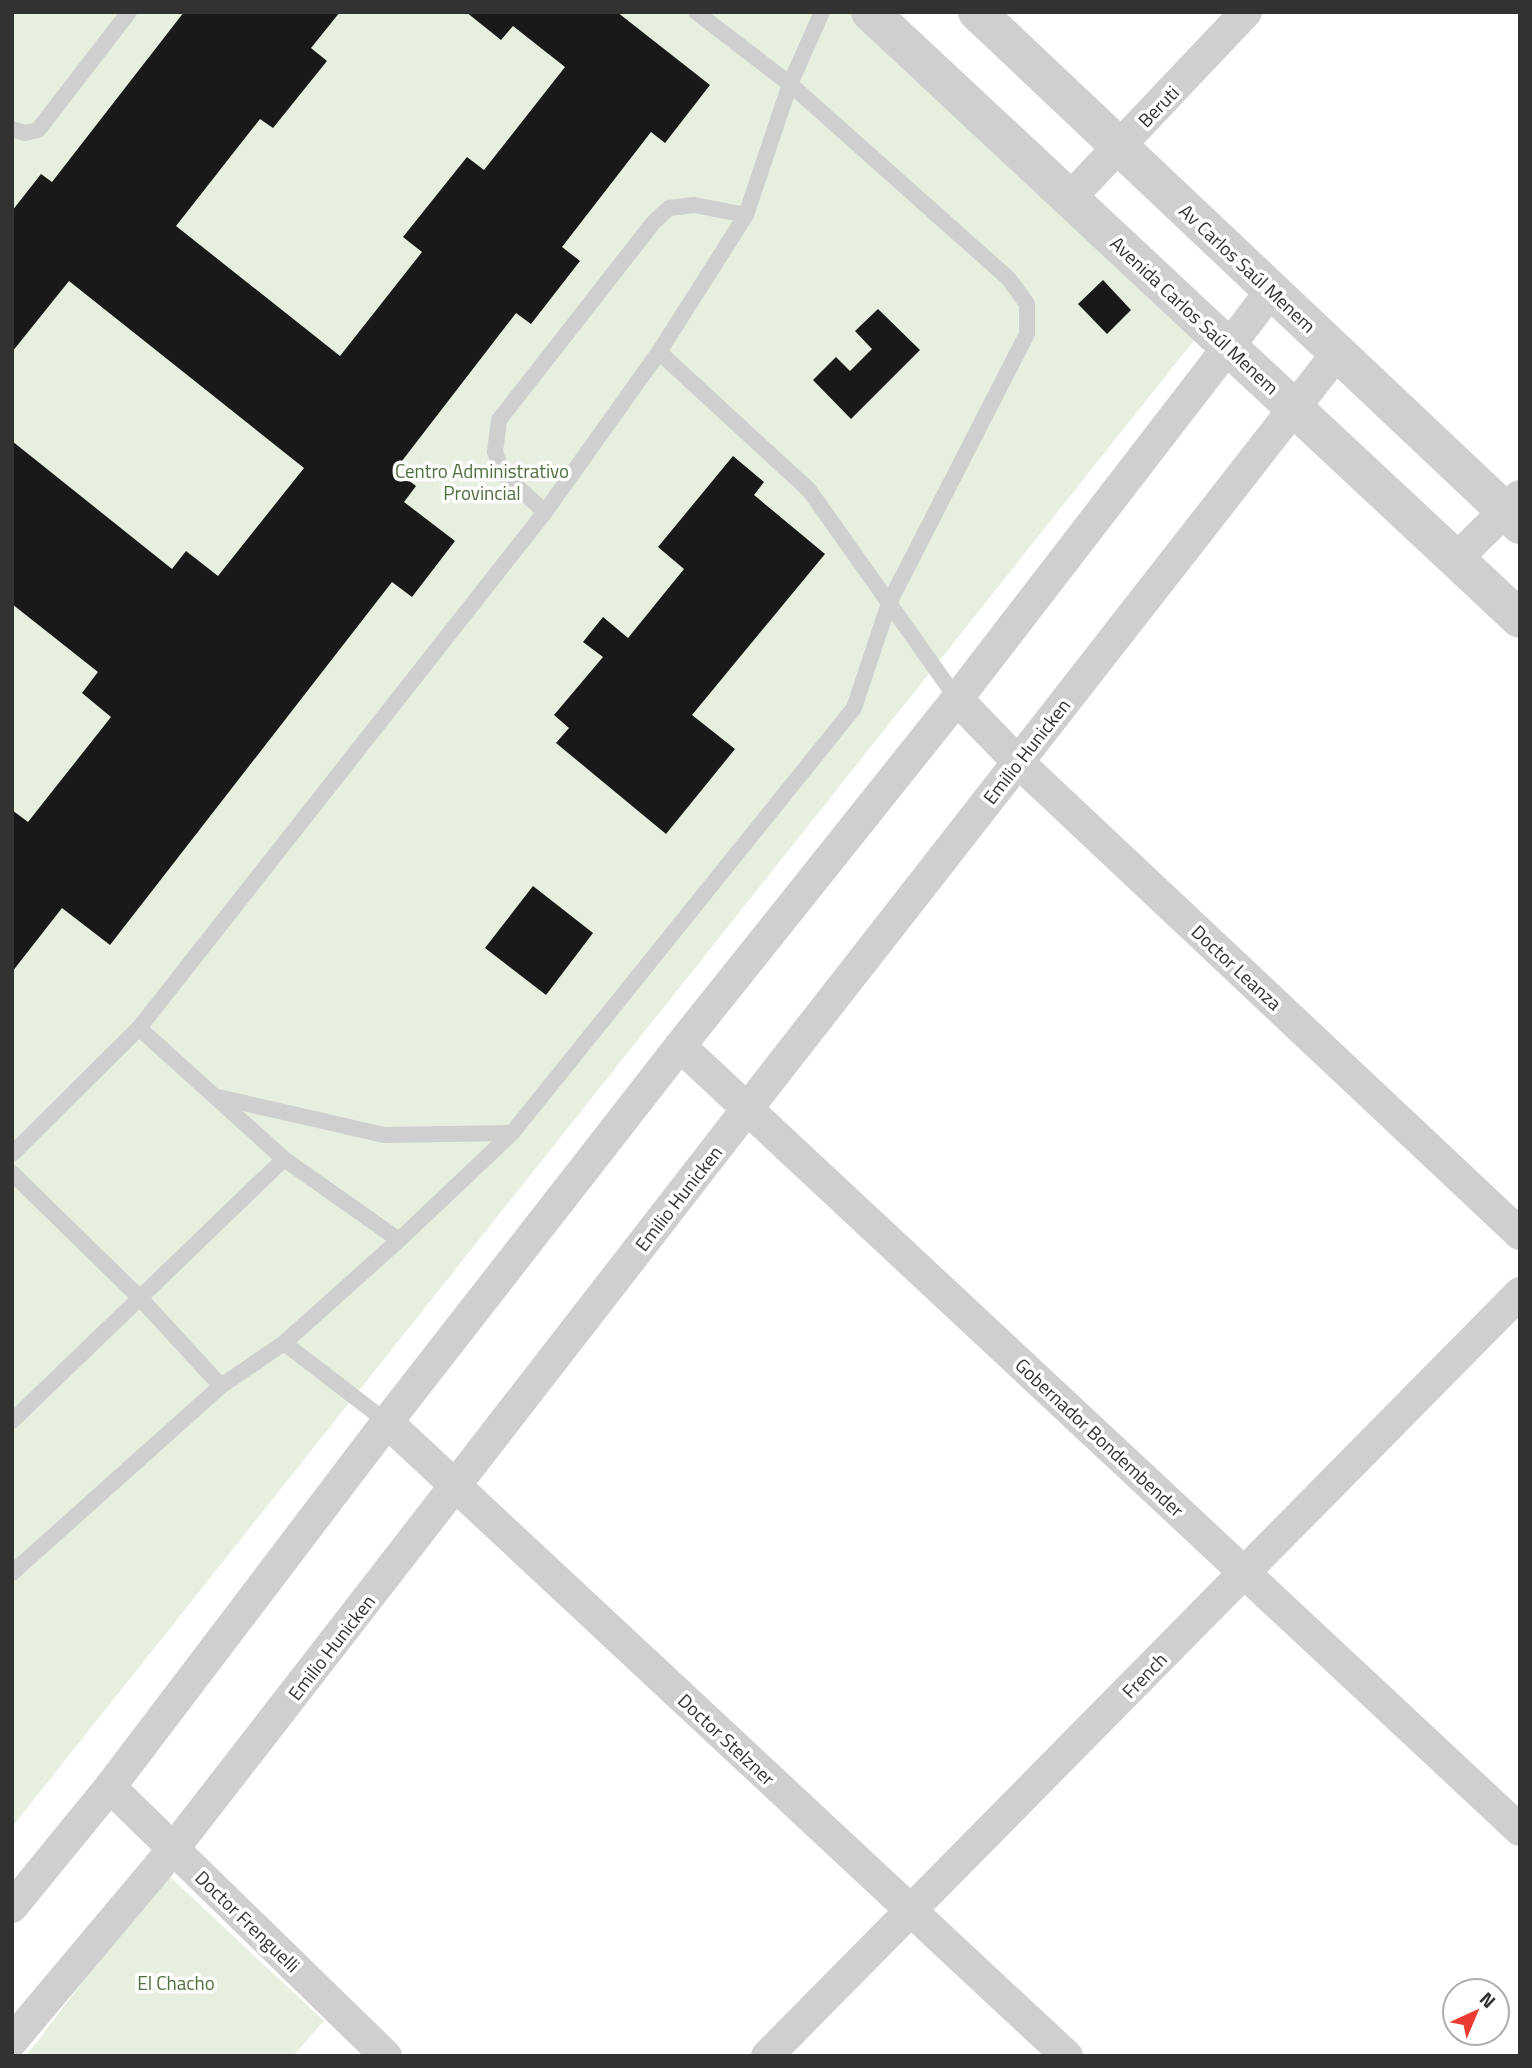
<svg xmlns="http://www.w3.org/2000/svg" width="1532" height="2068" font-family="'Titillium Web',sans-serif">
  <style>
    .green { fill: #e6efe0 }
    .building { fill: #191919 }
    .lines { fill: none; stroke-linecap: round; stroke-linejoin: round }
    .service { stroke: #cfcfcf; stroke-width: 16 }
    .minor { stroke: #cfcfcf; stroke-width: 32 }
    .tertiary { stroke: #cfcfcf; stroke-width: 38 }
    .labels { text-anchor: middle; dominant-baseline: central; stroke-width: 7; stroke-linejoin: round; paint-order: stroke }
    .street-label { font-size: 19px; fill: #323232; stroke: #fff }
    .park-label { font-size: 19px; fill: #4f703d; stroke: #fff }
  </style>
  <rect width="100%" height="100%" fill="#fff"/>
  <g class="green">
    <polygon points="12,12 855,12 1199,334 12,1827"/>
    <polygon points="166,1873 324,2021 293,2056 26,2056"/>
  </g>
  <g class="building">
    <polygon points="184,12 340,12 311,48 327,61 273,128 260,119 176,226 340,356 422,252 403,237 467,157 484,170 565,67 513,26 501,40 466,12 617,12 710,85 665,143 651,132 562,247 580,261 531,324 516,313 395,470 416,486 404,502 455,541 412,597 392,582 110,945 62,908 12,972 12,810 28,822 111,717 82,693 98,672 12,604 12,441 172,569 186,551 218,576 304,468 69,281 12,352 12,211 41,174 52,182"/>
    <polygon points="1103,280 1131,310 1107,334 1078,304"/>
    <polygon points="878,309 920,350 851,419 813,380 836,357 850,371 872,349 855,331"/>
    <polygon points="733,456 764,482 754,495 825,554 692,715 735,749 666,834 556,743 569,728 554,715 603,657 583,642 603,617 628,638 684,569 658,547"/>
    <polygon points="533,886 593,933 546,995 485,948"/>
  </g>
  <g class="lines">
    <g class="service">
      <polyline points="12,129 25,133 38,130 129,12"/>
      <polyline points="659,352 809,490 957,699"/>
      <polyline points="545,512 503,474 495,452 499,420 653,223 669,208 694,205 746,215"/>
      <polyline points="218,1097 384,1135 512,1133"/>
      <polyline points="12,1154 139,1028 545,512 659,352 746,215 790,84 822,12"/>
      <polyline points="12,1173 140,1298 221,1386"/>
      <polyline points="399,1240 512,1133 854,708 889,603 1027,334 1027,304 1009,279 790,84 696,12"/>
      <polyline points="284,1343 387,1422"/>
      <polyline points="12,1421 284,1159"/>
      <polyline points="12,1573 221,1386 284,1343 399,1240 284,1159 139,1028"/>
    </g>
    <g class="minor">
      <polyline points="1069,199 1246,12"/>
      <polyline points="1456,559 1520,496"/>
      <polyline points="957,699 1018,762 1520,1234"/>
      <polyline points="680,1046 1520,1830"/>
      <polyline points="387,1422 1067,2056"/>
      <polyline points="110,1787 386,2056"/>
      <polyline points="12,1907 110,1787 387,1422 680,1046 957,699 1272,290"/>
      <polyline points="12,2041 174,1848 747,1109 1338,352"/>
      <polyline points="767,2056 1520,1293"/>
    </g>
    <g class="tertiary">
      <polyline points="870,12 1520,619"/>
      <polyline points="977,12 1520,525"/>
    </g>
  </g>
  <g class="labels">
    <g class="street-label">
      <text transform="translate(1158 106) rotate(-46)">Beruti</text>
      <text transform="translate(1248 268) rotate(43)">Av Carlos Saúl Menem</text>
      <text transform="translate(1195 315) rotate(43)">Avenida Carlos Saúl Menem</text>
      <text transform="translate(1026 751) rotate(-52)">Emilio Hunicken</text>
      <text transform="translate(1237 967) rotate(43)">Doctor Leanza</text>
      <text transform="translate(678 1198) rotate(-52)">Emilio Hunicken</text>
      <text transform="translate(1100 1437) rotate(43)">Gobernador Bondembender</text>
      <text transform="translate(331 1647) rotate(-52)">Emilio Hunicken</text>
      <text transform="translate(1144 1675) rotate(-46)">French</text>
      <text transform="translate(727 1739) rotate(43)">Doctor Stelzner</text>
      <text transform="translate(248 1921) rotate(44)">Doctor Frenguelli</text>
    </g>
    <g class="park-label">
      <text x="482" y="470">Centro Administrativo<tspan x="482" dy="22">Provincial</tspan></text>
      <text x="176" y="1982">El Chacho</text>
    </g>
  </g>
  <rect width="1532" height="2068" fill="none" stroke="#323232" stroke-width="28"/>
  <g transform="translate(1476 2012) rotate(44)"><circle r="33" fill="#ffffff" stroke="#adadad" stroke-width="2"/>
  <path d="M0-5L12 26L0 18L-12 26Z" fill="#eb3b32"/>
  <text y="-10" font-size="19" font-weight="bold" text-anchor="middle" fill="#323232">N</text>
  </g>
</svg>
